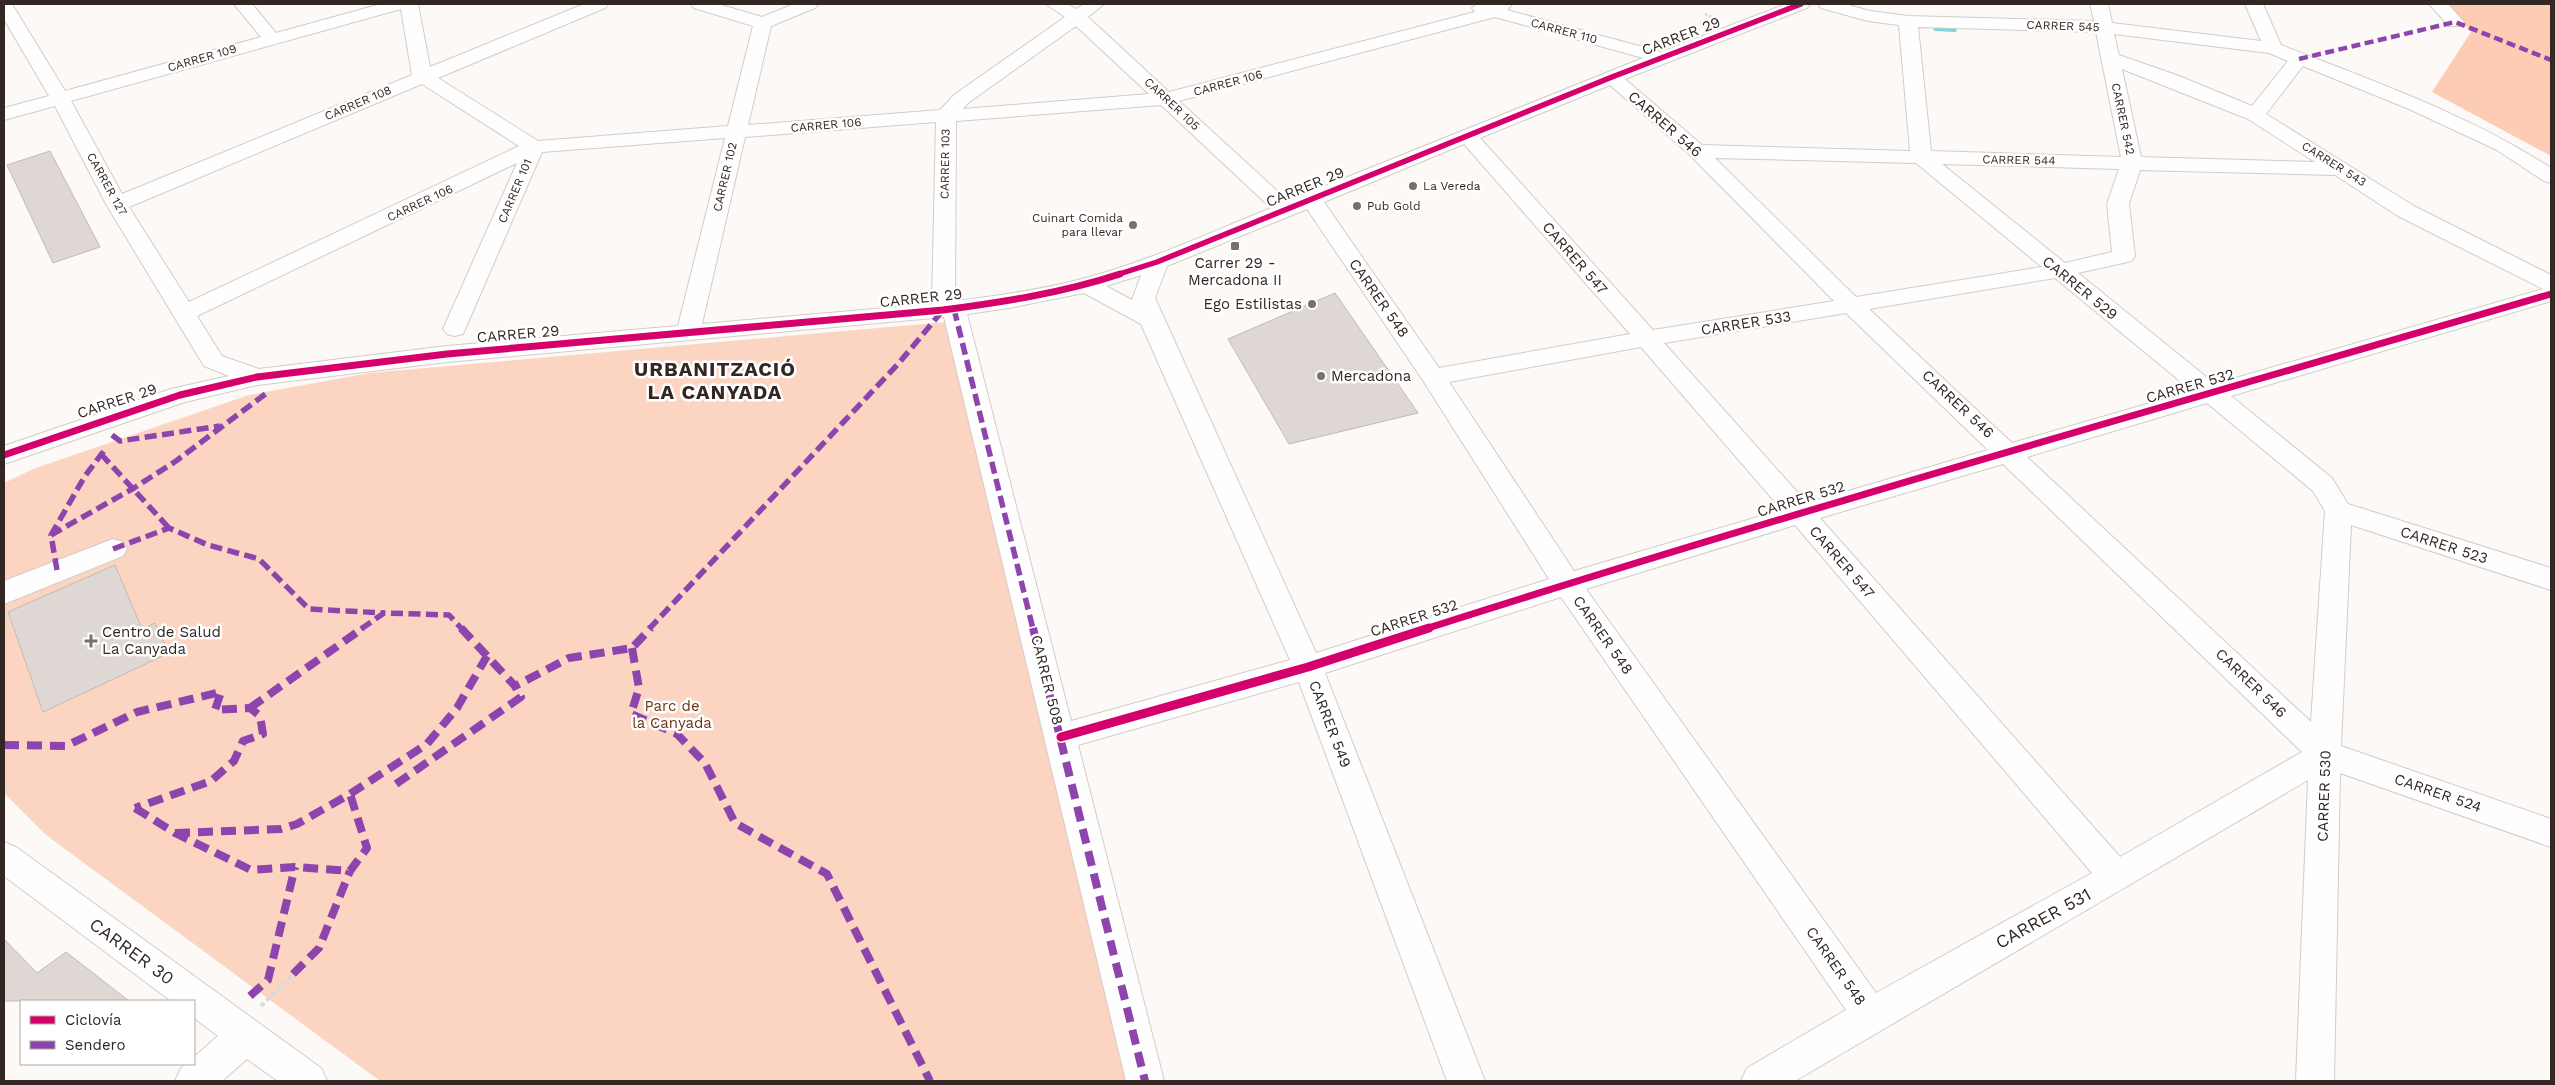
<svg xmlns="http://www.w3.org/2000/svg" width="2555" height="1085" font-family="'Work Sans',sans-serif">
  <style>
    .green { fill: #fbd5c2 }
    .forest { fill: #fdccb4 }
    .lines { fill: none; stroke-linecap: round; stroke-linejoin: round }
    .stream { stroke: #77dae1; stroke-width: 6 }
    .building { fill: #dfd7d4; stroke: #c1bab7 }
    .minor-casing { stroke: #d3ccc9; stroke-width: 2 }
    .path-far1 { stroke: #dbdad9; stroke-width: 2.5; stroke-dasharray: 2.5 2; stroke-linecap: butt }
    .path { stroke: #dbdad9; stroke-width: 4; stroke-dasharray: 4.5 3; stroke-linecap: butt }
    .minor { fill: #fffefe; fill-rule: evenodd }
    .quiet-far2 { stroke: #8e44ad; stroke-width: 4.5; stroke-dasharray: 9 4.5; stroke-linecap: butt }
    .quiet-far1 { stroke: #8e44ad; stroke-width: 5.5; stroke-dasharray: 12 5.5; stroke-linecap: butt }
    .quiet { stroke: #8e44ad; stroke-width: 8; stroke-dasharray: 15 8; stroke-linecap: butt }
    .cycleway-far2-casing { stroke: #fff; stroke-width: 8 }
    .cycleway-far1-casing { stroke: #fff; stroke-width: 10 }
    .cycleway-casing { stroke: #fff; stroke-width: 12 }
    .cycleway-far2 { stroke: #d6006c; stroke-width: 5.5 }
    .cycleway-far1 { stroke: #d6006c; stroke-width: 7 }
    .cycleway { stroke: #d6006c; stroke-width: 9 }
    .poi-dot { fill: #79706d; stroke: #fff; stroke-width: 2 }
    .labels { text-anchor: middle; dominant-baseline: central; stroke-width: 5; stroke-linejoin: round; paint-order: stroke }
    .far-street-label { font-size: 12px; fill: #322722; stroke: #fff }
    .far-poi-label { font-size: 12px; fill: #322722; stroke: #fff; text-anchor: start }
    .street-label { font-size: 15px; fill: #322722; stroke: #fff }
    .poi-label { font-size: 15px; fill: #322722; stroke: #fff; text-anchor: start }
    .park-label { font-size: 15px; fill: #6c3517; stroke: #fff }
    .near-street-label { font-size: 18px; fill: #322722; stroke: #fff }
    .district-label { font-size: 20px; font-weight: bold; letter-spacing: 1px; fill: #322722; stroke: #fff }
  </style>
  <rect width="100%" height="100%" fill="#fcf9f7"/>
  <polygon class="green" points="946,322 987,455 1137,1081 380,1081 46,835 4,793 4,483 33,469 249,395 370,373"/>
  <polygon class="forest" points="2446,4 2551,4 2551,156 2432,92 2471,32"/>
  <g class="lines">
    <polyline class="stream" points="1936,28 1954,29"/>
  </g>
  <g class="building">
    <polygon points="50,151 100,247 53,263 7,165"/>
    <polygon points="1335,293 1418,413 1289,444 1228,339"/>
    <polygon points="115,565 142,629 155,623 169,653 43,712 8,612"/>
    <polygon points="4,939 37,973 66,952 129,1001 4,1001"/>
  </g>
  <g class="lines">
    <g class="minor-casing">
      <g id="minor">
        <path d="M 4,4 L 12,4 L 65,91 L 261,37 L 234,4 L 252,4 L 276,33 L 381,4 L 418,4 L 430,67 L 584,4 L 608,4 L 605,8 L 438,78 L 538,141 L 728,126 L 753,26 L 694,8 L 691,4 L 718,4 L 762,17 L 794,4 L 818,4 L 815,8 L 771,26 L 748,125 L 940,110 L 954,95 L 1065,17 L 1046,4 L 1067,4 L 1076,9 L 1084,4 L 1104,4 L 1088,17 L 1169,92 L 1475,12 L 1472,8 L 1477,4 L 1512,4 L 1507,10 L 1661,52 L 1786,4 L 1810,4 L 1807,8 L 1625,79 L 1702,145 L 1910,151 L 1899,25 L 1868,21 L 1821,8 L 1818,4 L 1845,4 L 1870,11 L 1908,16 L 2094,21 L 2090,4 L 2108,4 L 2112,23 L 2261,41 L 2245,4 L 2263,4 L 2281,45 C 2373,81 2468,114 2551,168 L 2551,183 L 2544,181 L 2497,150 L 2409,109 L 2303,66 L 2266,114 L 2414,206 L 2551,275 L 2551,301 L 2231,396 L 2332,478 L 2348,504 L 2551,568 L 2551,590 L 2351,525 L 2341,746 L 2551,819 L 2551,847 L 2340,773 L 2334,1081 L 2296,1081 L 2308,780 L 1795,1081 L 1741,1081 L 1747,1068 L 1846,1010 L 1561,597 L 1325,673 L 1485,1081 L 1447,1081 L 1299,682 L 1078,745 L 1164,1081 L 1126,1081 L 944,317 L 447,362 L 257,385 L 185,402 L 4,464 L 4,446 L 171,389 L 229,376 L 204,366 L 106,204 L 55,106 L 4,120 L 4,108 L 49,96 L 4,19 ZM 401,9 L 412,75 L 122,194 L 71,101 ZM 1495,17 L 1643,58 L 1288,201 L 1179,101 ZM 1076,26 L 1149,94 L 963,109 L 968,103 ZM 1918,27 L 2096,32 L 2121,157 L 1931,151 ZM 2114,34 L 2269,53 L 2288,61 L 2252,106 L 2179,76 L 2119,55 ZM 2122,69 L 2248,119 L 2315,162 L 2141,157 ZM 422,84 L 519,146 L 189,302 L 129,207 ZM 1610,85 L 1690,155 L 1834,301 L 1653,330 L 1480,138 ZM 1161,105 L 1271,208 C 1209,233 1147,262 1082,279 C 1040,290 997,296 955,301 L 956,121 ZM 936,122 L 932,304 L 702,324 L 745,137 ZM 725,138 L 678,326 L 447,346 L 259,369 L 222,356 L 197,316 L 517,163 L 443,329 L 447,334 L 455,336 L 463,334 L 542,152 ZM 1464,144 L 1630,334 L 1439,368 L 1324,202 ZM 1715,158 L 1916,163 L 2042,267 L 1856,297 ZM 1942,164 L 2119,169 L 2107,204 L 2112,252 L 2065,263 ZM 2140,170 L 2335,175 L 2398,216 L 2543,289 L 2215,384 L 2078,273 L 2132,261 L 2135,256 L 2129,204 ZM 1307,209 L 1424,382 L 1549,579 L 1316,653 L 1155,298 L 1167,266 ZM 1141,275 L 1132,300 L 1106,286 ZM 2055,278 L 2192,391 L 2012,443 L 1869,309 ZM 1084,293 L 1141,324 L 1290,660 L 1071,721 L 967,314 L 1009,308 ZM 1846,313 L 1988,450 L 1807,503 L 1664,343 ZM 1641,347 L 1782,510 L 1574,571 L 1449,382 ZM 2207,403 L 2313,491 L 2325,511 L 2311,722 L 2027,457 ZM 2003,464 L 2302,752 L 2120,857 L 1820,518 ZM 1795,525 L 2092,873 L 1876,993 L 1586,589 Z"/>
        <polygon points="2429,4 2448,4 2464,22 2461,26 2449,26"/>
        <polygon points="113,539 123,542 127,549 123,556 4,604 4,581"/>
        <polygon points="4,842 16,847 321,1068 327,1081 278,1081 247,1059 222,1081 175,1081 181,1068 186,1064 194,1064 194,1057 218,1036 194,1018 194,1001 171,1001 4,876"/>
      </g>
    </g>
    <polyline class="path-far1" points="1705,14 1712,17"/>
    <polyline class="path" points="261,1006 293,974"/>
    <use href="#minor" class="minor"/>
    <polyline class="quiet-far2" points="2299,59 2455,22 2551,60"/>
    <g class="quiet-far1">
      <polyline points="954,309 1033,629"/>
      <polyline points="112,435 120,441 220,426"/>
      <polyline points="101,454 169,528"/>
      <polyline points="51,535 134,488 176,461 268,392"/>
      <polyline points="113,549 169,528 208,545 259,559 309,609 384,613"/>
      <polyline points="57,570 51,535 85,476 106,448"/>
      <polyline points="361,629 384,613 449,615 462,629"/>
      <polyline points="649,629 899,363 943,310"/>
    </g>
    <g class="quiet">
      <polyline points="461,628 515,686 569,658 632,648 651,628"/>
      <polyline points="1033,628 1145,1081"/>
      <polyline points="632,648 639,688 631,714 677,734 705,763 735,823 827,874 930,1081"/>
      <polyline points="250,708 363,628"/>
      <polyline points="4,745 66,746 137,712 221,692 215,710 250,708 260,716 263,734 243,741 234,761 211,781 135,808"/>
      <polyline points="396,784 521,697 515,686"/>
      <polyline points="135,808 175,833 251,870 295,867 350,871 367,848 350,794"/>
      <polyline points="175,833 281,829 297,824 350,794 427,744 457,708 487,656"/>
      <polyline points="293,974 319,948 350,871"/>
      <polyline points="250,996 268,980 295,867"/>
    </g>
    <g class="cycleway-far2-casing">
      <polyline id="cycleway-far2" points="1116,275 1157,262 1612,77 1801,4"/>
    </g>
    <g class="cycleway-far1-casing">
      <g id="cycleway-far1">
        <path d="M 4,455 L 180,395 L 257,377 L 447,354 L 943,310 C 1003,302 1062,293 1120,274"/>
        <path d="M 1425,629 C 1798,510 2175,404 2551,294"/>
      </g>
    </g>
    <g class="cycleway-casing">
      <polyline id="cycleway" points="1061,737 1308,667 1429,628"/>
    </g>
    <use href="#cycleway-far2" class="cycleway-far2"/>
    <use href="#cycleway-far1" class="cycleway-far1"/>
    <use href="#cycleway" class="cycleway"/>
  </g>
  <g class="poi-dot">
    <circle cx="1413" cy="186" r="5"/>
    <circle cx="1357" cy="206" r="5"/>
    <circle cx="1133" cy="225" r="5"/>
    <rect x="1230" y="241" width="10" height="10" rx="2.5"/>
    <circle cx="1312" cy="304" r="5"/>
    <circle cx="1321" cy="376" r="5"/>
    <path d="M88.5 633.5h5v5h5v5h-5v5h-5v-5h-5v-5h5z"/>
  </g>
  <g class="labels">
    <g class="far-street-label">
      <text transform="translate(2063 26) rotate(2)">CARRER 545</text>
      <text transform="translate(1564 31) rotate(15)">CARRER 110</text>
      <text transform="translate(202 58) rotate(-16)">CARRER 109</text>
      <text transform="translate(1228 83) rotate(-15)">CARRER 106</text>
      <text transform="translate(358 103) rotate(-23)">CARRER 108</text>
      <text transform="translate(1172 104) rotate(43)">CARRER 105</text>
      <text transform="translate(2123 119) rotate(78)">CARRER 542</text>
      <text transform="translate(826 125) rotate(-5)">CARRER 106</text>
      <text transform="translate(2019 160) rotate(1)">CARRER 544</text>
      <text transform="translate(945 164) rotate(-89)">CARRER 103</text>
      <text transform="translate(2334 164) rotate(32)">CARRER 543</text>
      <text transform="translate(725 177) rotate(-77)">CARRER 102</text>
      <text transform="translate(107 184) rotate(61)">CARRER 127</text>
      <text transform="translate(515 191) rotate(-67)">CARRER 101</text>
      <text transform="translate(420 203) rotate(-25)">CARRER 106</text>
    </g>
    <g class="far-poi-label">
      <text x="1423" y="186">La Vereda</text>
      <text x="1367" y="206">Pub Gold</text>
      <text x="1123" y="218" text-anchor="end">Cuinart Comida<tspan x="1123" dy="14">para llevar</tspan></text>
    </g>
    <g class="street-label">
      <text transform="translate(1681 36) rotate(-21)">CARRER 29</text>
      <text transform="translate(1665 124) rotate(41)">CARRER 546</text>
      <text transform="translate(1305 187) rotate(-22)">CARRER 29</text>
      <text transform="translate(1575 258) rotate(49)">CARRER 547</text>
      <text transform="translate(2080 288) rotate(39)">CARRER 529</text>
      <text transform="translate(921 298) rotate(-6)">CARRER 29</text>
      <text transform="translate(1379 298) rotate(55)">CARRER 548</text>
      <text transform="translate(1746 323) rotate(-9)">CARRER 533</text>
      <text transform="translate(518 334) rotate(-5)">CARRER 29</text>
      <text transform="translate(2190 386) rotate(-16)">CARRER 532</text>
      <text transform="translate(117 401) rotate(-18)">CARRER 29</text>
      <text transform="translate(1958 404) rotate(43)">CARRER 546</text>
      <text transform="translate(1801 499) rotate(-17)">CARRER 532</text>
      <text transform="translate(2444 545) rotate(18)">CARRER 523</text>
      <text transform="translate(1842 562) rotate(49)">CARRER 547</text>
      <text transform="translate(1414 618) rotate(-18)">CARRER 532</text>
      <text transform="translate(1603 635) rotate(55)">CARRER 548</text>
      <text transform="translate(1047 680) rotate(76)">CARRER 508</text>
      <text transform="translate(2251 683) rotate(44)">CARRER 546</text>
      <text transform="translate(1330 724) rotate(69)">CARRER 549</text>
      <text transform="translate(2438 793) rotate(19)">CARRER 524</text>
      <text transform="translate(2324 796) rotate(-88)">CARRER 530</text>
      <text transform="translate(1836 966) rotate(55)">CARRER 548</text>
    </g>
    <g class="poi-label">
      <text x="1235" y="263" text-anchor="middle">Carrer 29 -<tspan x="1235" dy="17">Mercadona II</tspan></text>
      <text x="1302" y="304" text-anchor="end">Ego Estilistas</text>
      <text x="1331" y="376">Mercadona</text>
      <text x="102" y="632">Centro de Salud<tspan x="102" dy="17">La Canyada</tspan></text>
    </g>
    <g class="park-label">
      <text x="672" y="706">Parc de<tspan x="672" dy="17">la Canyada</tspan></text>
    </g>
    <g class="near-street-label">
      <text transform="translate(2043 918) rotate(-29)">CARRER 531</text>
      <text transform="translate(132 951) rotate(36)">CARRER 30</text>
    </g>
    <g class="district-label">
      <text x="715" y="369">URBANITZACIÓ<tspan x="715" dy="23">LA CANYADA</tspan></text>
    </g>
  </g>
  <rect width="2555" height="1085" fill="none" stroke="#322722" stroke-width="10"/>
  <rect x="20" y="1000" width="175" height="65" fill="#ffffff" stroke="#ada9a7"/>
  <rect x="30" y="1016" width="25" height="8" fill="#d6006c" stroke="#ada9a7"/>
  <text x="65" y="1025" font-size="15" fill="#322722">Ciclovía</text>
  <rect x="30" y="1041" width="25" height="8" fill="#8e44ad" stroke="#ada9a7"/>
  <text x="65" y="1050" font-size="15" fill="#322722">Sendero</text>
</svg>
